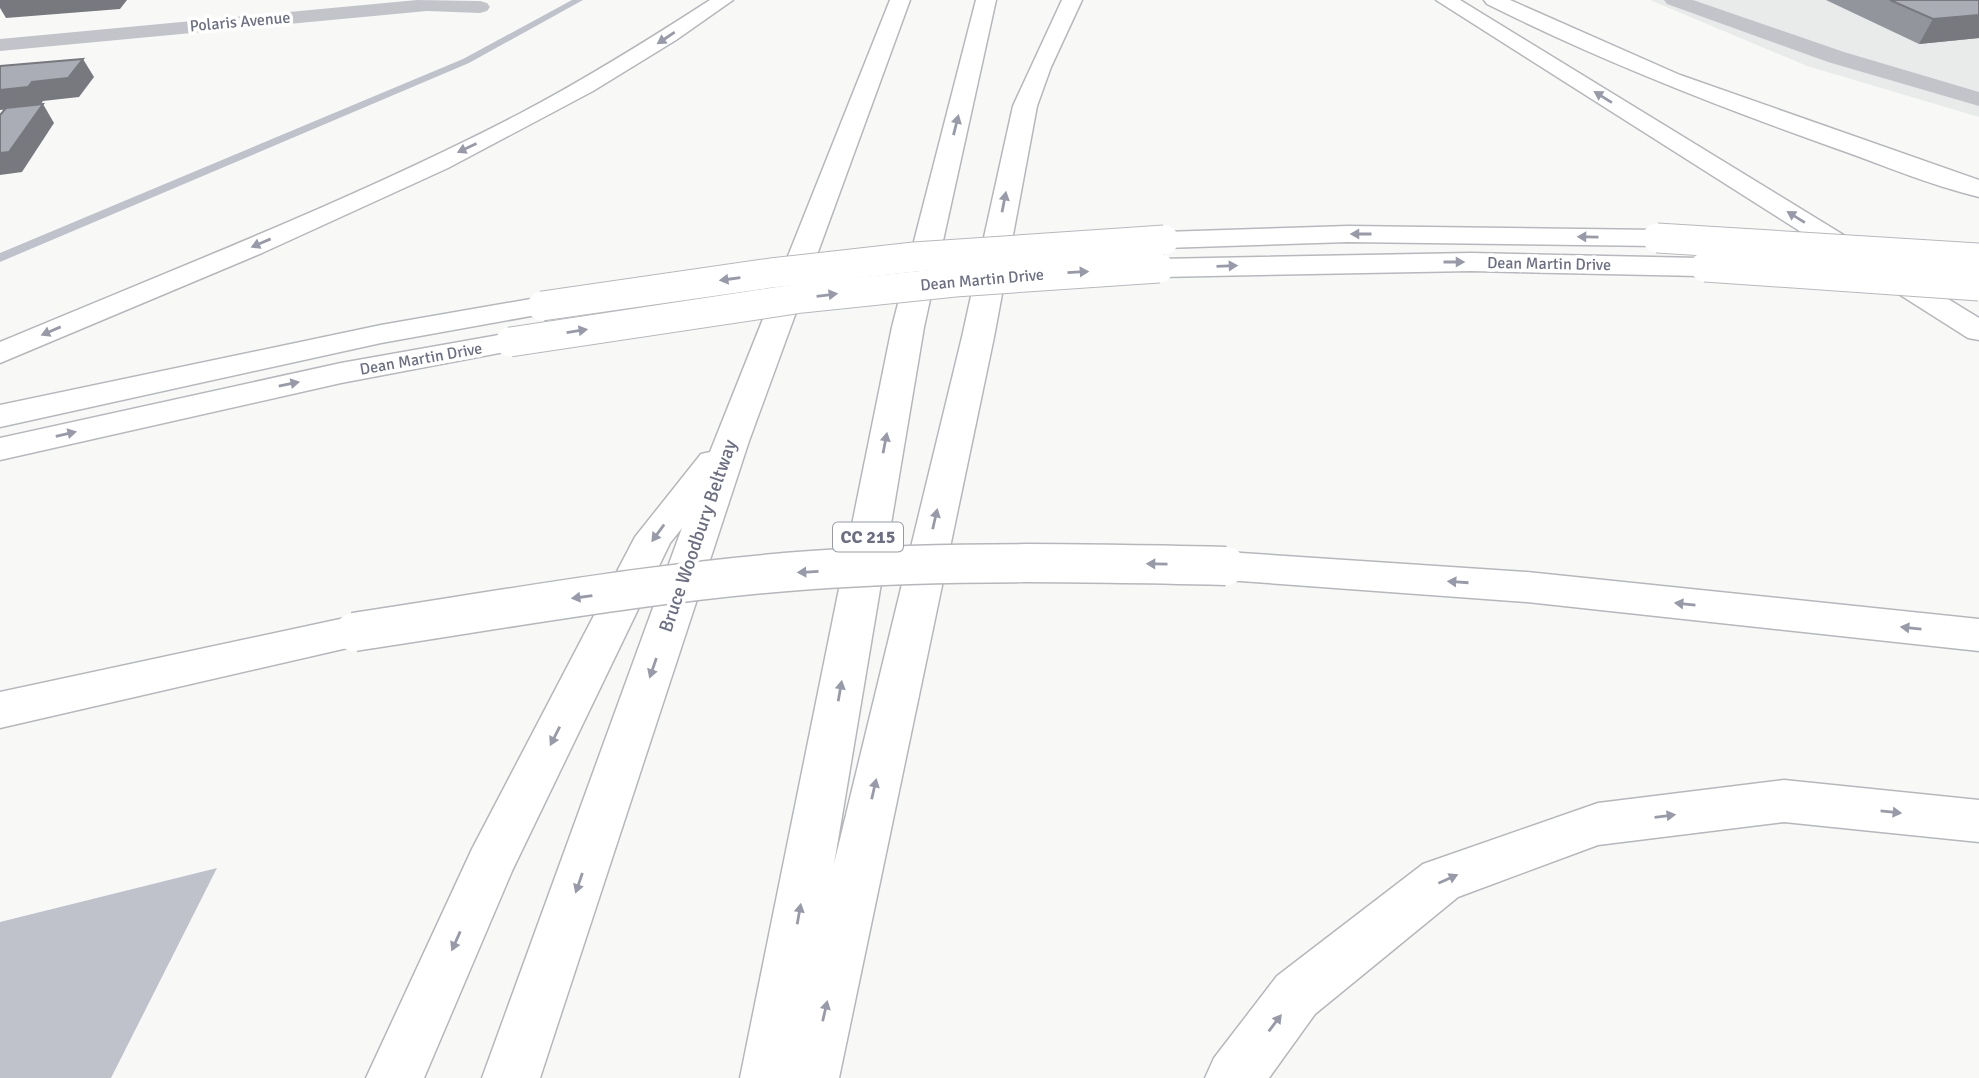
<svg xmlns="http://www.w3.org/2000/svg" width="1979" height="1078" font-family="Signika,sans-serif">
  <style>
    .built { fill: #e9eaea }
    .water { fill: #bfc2ca }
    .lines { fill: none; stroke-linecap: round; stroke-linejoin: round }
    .stream { fill: #bfc2ca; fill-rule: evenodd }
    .major-casing { stroke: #b7b8be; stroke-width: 3 }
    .highway-casing { stroke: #b6b7bc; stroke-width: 3 }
    .minor { fill: #c3c4ca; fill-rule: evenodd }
    .major { fill: #fff; fill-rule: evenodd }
    .highway { fill: #fff; fill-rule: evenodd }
    .major-bridge-casing { stroke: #b7b8be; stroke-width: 31; stroke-linecap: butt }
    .highway-bridge-casing { stroke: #b6b7bc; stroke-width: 41; stroke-linecap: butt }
    .major-bridge { stroke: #fff; stroke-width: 29 }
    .highway-bridge { stroke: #fff; stroke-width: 38 }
    .wall { fill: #93959d }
    .shaded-wall { fill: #78797f }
    .building { fill: #abadb6; stroke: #78797f; stroke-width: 2 }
    .oneway { fill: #989aa9 }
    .labels { text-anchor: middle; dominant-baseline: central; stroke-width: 7; stroke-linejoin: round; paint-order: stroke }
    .far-street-label { font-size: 16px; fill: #6c6f84; stroke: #fff }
    .shield { fill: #fff; stroke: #989aa9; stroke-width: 2 }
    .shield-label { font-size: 18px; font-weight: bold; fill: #6c6f84 }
    .street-label { font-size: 19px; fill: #6c6f84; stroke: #fff }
  </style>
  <rect width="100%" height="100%" fill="#f8f9f7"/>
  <polygon class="built" points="1650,0 1979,0 1979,117 1807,66"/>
  <polygon class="water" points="217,868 111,1078 0,1078 0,922"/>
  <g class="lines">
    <polygon class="stream" points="572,0 583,0 469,63 0,262 0,253 463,59"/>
    <g class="major-casing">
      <g id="major">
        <polygon points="1348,226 1657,230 1667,232 1671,238 1667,244 1657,246 1348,242 1164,248 1154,246 1150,240 1154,234 1164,232"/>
        <polygon points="1471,253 1699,258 1709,261 1713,267 1709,273 1699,276 1471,271 1159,277 1149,274 1145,268 1149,262 1159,259"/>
        <polygon points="542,297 553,300 557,306 553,312 381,343 0,427 0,405 381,325"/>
        <polygon points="510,333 521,335 526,342 521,349 341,383 0,460 0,438 341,363"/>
      </g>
    </g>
    <g class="highway-casing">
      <g id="highway">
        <path d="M 710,0 L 733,0 L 676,40 L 593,91 L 448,168 L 262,253 L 0,363 L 0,342 C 174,269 351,201 519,114 C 584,80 648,40 710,0 Z"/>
        <polygon points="890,0 910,0 749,441 540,1078 482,1078 682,528 670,543 512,871 424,1078 366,1078 472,849 635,537 701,454 710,452"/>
        <polygon points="976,0 996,0 924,327 834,864 962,337 1013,106 1062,0 1082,0 1051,67 1037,106 994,337 839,1078 740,1078 892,327"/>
        <polygon points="1436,0 1460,0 1979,318 1979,340 1968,338"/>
        <path d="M 1484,0 L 1510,0 L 1680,75 L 1979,180 L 1979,197 C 1929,185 1881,164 1832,147 C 1714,105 1599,60 1487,4 Z"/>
        <polygon points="1226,552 1527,572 1979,619 1979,651 1527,602 1226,580 1212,576 1206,566 1212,556"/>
        <polygon points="354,616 369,621 375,632 369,643 0,728 0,692"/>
        <polygon points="1784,780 1979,800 1979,842 1784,822 1598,845 1458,897 1315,1014 1269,1078 1205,1078 1214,1058 1277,976 1423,864 1598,803"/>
      </g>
    </g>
    <g class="minor">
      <polygon points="417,0 480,1 487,3 490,7 487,11 480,13 427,11 0,51 0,39"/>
      <polygon points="1664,0 1693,0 1844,52 1979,92 1979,106 1828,62 1667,4"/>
    </g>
    <use href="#major" class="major"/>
    <use href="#highway" class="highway"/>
    <g class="major-bridge-casing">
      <g id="major-bridge">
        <polyline points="1657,238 1979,258"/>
        <polyline points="1705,267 1979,286"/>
        <polyline points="542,306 771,273 914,257 1164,240"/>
        <polyline points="510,342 802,298 955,282 1159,268"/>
      </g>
    </g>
    <g class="highway-bridge-casing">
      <path id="highway-bridge" d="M 354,632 C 506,609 658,581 812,570 C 950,560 1088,563 1226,566"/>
    </g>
    <use href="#major-bridge" class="major-bridge"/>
    <use href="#highway-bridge" class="highway-bridge"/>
  </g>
  <polygon class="wall" points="1826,0 1979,0 1979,38 1919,44"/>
  <g class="shaded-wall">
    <polygon points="0,0 127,0 120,9 6,18 0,8"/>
    <polygon points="1979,15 1979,38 1919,44 1933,19"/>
    <polygon points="83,59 94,77 79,97 43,101 39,107 0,110 0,90"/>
    <polygon points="43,104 54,123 22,172 0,175 0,153"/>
  </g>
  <g class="building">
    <polygon points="1890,0 1979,0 1979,15 1933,19"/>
    <polygon points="83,59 68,78 32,82 28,87 0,90 0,66"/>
    <polygon points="43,104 9,152 0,153 0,115 6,108"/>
  </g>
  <defs><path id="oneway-solid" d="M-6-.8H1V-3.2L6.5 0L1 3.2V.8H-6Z" transform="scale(1.75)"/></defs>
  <g class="oneway">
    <use href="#oneway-solid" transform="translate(666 38) rotate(146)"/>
    <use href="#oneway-solid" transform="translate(1603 97) rotate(-148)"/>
    <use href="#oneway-solid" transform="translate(956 125) rotate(-76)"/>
    <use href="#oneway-solid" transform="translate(467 148) rotate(155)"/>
    <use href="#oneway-solid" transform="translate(1004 202) rotate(-79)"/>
    <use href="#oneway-solid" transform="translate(1796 217) rotate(-148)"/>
    <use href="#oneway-solid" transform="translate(1361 234) rotate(-180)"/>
    <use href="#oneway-solid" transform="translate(1588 237) rotate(-179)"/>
    <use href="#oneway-solid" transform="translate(261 243) rotate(157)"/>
    <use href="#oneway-solid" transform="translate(1454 262)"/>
    <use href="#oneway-solid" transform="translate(1227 266) rotate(-2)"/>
    <use href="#oneway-solid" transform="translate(1078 272) rotate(-3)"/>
    <use href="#oneway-solid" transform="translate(730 279) rotate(172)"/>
    <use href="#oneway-solid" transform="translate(827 295) rotate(-7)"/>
    <use href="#oneway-solid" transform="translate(51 331) rotate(157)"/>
    <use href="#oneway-solid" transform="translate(577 331) rotate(-9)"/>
    <use href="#oneway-solid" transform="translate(289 384) rotate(-12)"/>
    <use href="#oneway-solid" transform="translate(66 434) rotate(-13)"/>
    <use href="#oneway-solid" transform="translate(885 443) rotate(-79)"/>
    <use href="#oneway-solid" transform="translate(935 519) rotate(-77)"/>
    <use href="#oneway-solid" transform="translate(658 533) rotate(126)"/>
    <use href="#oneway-solid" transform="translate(1157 564) rotate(-179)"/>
    <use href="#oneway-solid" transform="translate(808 572) rotate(177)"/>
    <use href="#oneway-solid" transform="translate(1458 582) rotate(-176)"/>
    <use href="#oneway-solid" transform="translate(582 597) rotate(172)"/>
    <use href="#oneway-solid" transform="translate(1685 604) rotate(-174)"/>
    <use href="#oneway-solid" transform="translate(1911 628) rotate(-174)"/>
    <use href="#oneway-solid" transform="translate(653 668) rotate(109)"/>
    <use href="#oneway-solid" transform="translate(840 691) rotate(-80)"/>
    <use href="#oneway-solid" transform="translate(555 736) rotate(117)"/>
    <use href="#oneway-solid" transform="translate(874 789) rotate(-77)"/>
    <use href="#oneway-solid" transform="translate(1891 812) rotate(6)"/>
    <use href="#oneway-solid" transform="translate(1665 816) rotate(-7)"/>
    <use href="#oneway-solid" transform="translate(1448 879) rotate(-24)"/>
    <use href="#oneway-solid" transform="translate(579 883) rotate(109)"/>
    <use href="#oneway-solid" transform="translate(799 914) rotate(-80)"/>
    <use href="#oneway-solid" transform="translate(456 941) rotate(114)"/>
    <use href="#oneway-solid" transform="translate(825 1011) rotate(-77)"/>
    <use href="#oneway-solid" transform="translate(1275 1023) rotate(-53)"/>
  </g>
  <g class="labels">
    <g class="far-street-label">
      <text transform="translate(240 22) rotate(-5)">Polaris Avenue</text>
      <text transform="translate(1549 264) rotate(1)">Dean Martin Drive</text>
      <text transform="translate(982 280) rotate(-5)">Dean Martin Drive</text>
      <text transform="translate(421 359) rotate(-10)">Dean Martin Drive</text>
    </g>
    <rect class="shield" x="833" y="522.5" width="70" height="29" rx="5"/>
    <g class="shield-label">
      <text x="868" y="537">CC 215</text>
    </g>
    <g class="street-label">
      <text transform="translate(698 536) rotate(-71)">Bruce Woodbury Beltway</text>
    </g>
  </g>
</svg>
